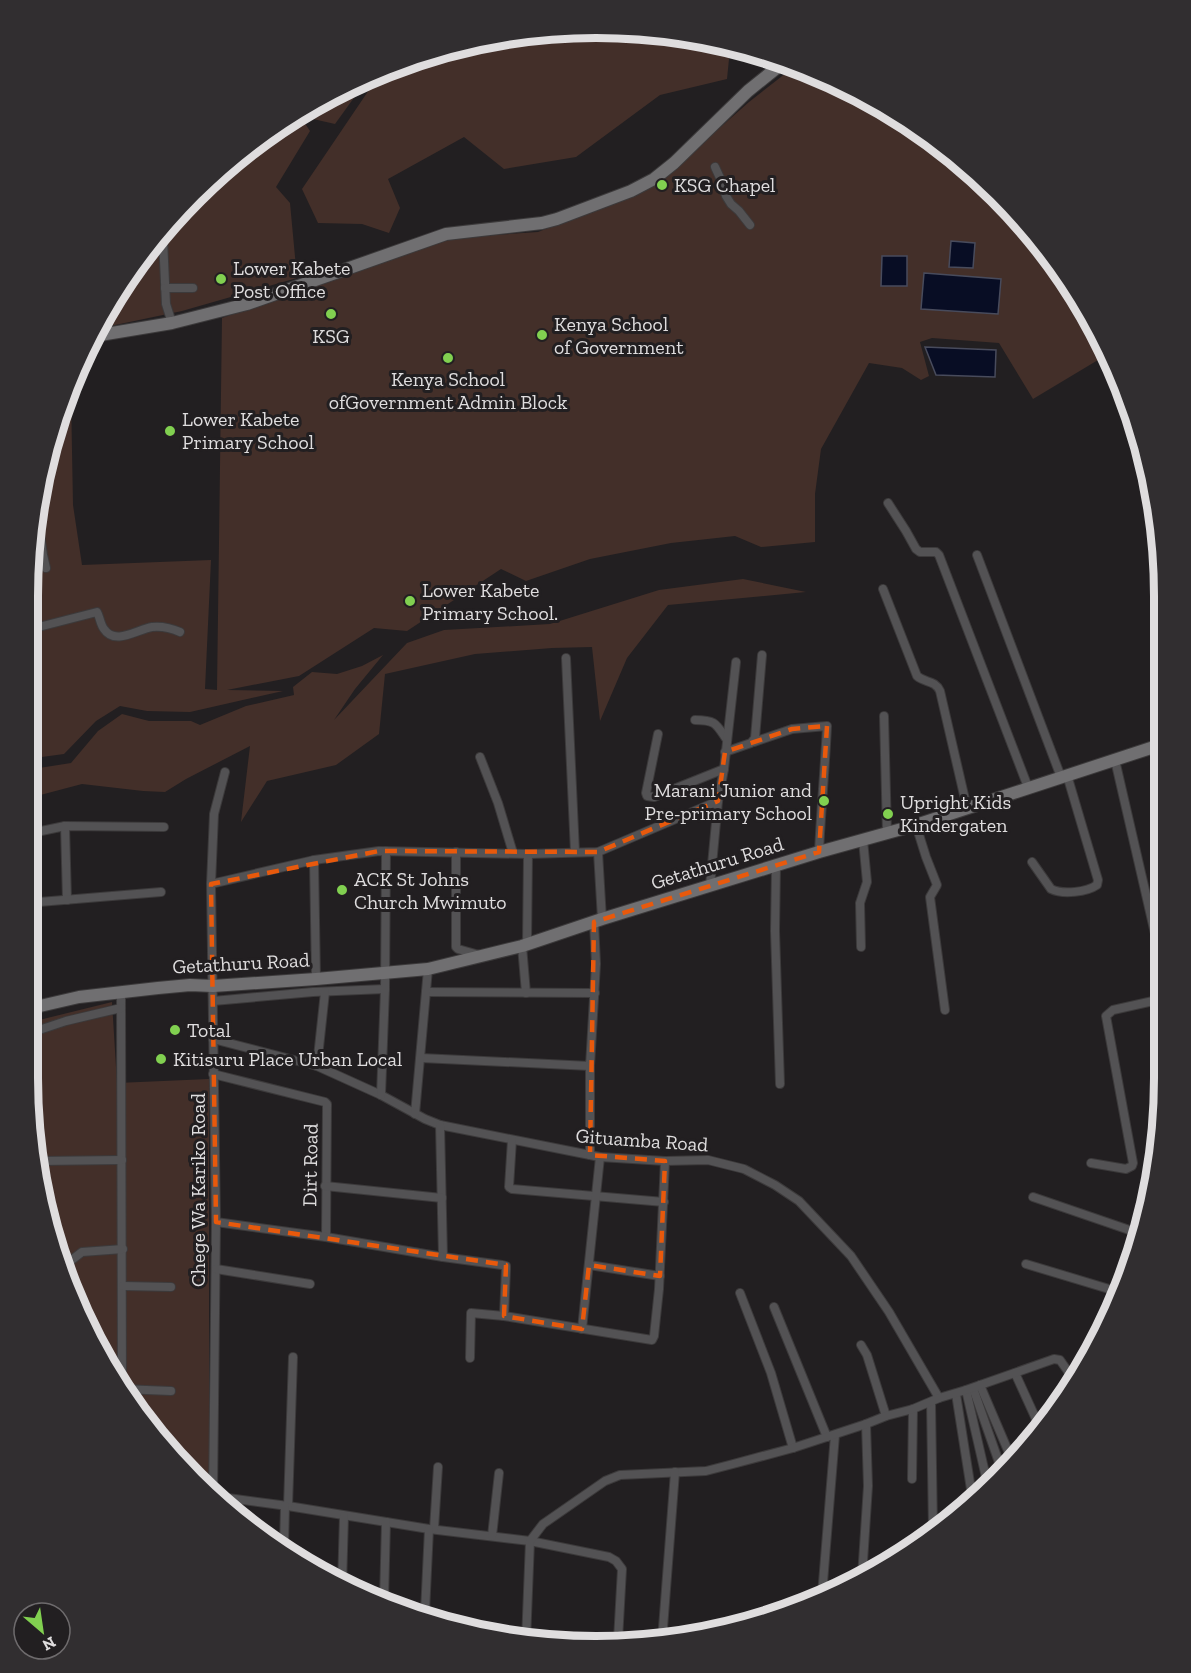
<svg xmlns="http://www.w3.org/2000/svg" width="1191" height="1673" font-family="'Zilla Slab',serif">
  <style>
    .green { fill: #432f29 }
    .water { fill: #080d24; stroke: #484b5c; stroke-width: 1.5 }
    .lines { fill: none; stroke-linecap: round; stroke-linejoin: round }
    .street-casing { stroke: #3c3a3b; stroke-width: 10 }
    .secondary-casing { stroke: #3c3a3b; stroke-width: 14 }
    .street { stroke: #535254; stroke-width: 8 }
    .secondary { stroke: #706f71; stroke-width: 12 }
    .marked { fill: none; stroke: #e8590c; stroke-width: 4.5; stroke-dasharray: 12 8; stroke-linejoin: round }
    .poi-dot { fill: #81d050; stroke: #221f21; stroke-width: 2 }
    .labels { text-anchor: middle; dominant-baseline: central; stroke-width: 6; stroke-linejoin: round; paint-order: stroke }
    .poi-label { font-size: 20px; fill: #dfddde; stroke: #221f21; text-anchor: start }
    .street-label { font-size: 20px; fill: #dfddde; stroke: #221f21 }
    .rim { fill: none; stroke: #dfddde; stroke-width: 8 }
  </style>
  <rect width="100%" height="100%" fill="#221f21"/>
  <g class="green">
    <polygon points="633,28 732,45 730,49 727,79 660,95 576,157 504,169 464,137 388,179 400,208 389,233 362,224 318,223 302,189 375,81 376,74 413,57 522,32"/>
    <polygon points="795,66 847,86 942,145 1023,221 1106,344 1108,354 1033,399 999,343 932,338 920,342 929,376 921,380 902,368 869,363 821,449 815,494 815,542 761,547 735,536 671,543 590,559 526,581 501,569 407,631 374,628 299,676 227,690 283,691 190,712 147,711 120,706 96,721 64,754 27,759 27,595 38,484 71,396 73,505 82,565 211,560 205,689 217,690 222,318 450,238 538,232 655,185 749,102"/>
    <polygon points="369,77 335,124 313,119 306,107 312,103"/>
    <polygon points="298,113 310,131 276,187 290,203 297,278 182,311 96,329 103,311 221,168"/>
    <polygon points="743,579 806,592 668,605 627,658 600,721 592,647 552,648 475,654 385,674 379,734 336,765 267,781 241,822 250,746 186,779 165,792 143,791 82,784 29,798 27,799 27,769 39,768 71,763 98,731 122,714 149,721 191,721 200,725 246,706 294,695 293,687 312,672 337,674 362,666 383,655 355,689 334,720 407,643 444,630 550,624 659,590"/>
    <polygon points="112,1002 117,1083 209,1079 209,1491 123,1393 46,1225 27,1078 27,1023"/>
  </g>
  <g class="water">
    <polygon points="951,241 975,243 973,268 949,267"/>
    <polygon points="882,256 907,256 907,286 881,286"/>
    <polygon points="924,273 1001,279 998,314 921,309"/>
    <polygon points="925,347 996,350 995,377 936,375"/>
  </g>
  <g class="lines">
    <g class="street-casing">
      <g id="street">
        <polyline points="715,167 721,180 726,196 731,204 739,211 750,225"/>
        <polyline points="163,239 166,304 172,323"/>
        <polyline points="165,288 193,288"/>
        <polyline points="888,503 906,531 916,549 920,552 936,552 939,555 1028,787"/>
        <polyline points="36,508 43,555 46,568"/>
        <polyline points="977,555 1061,777"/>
        <path d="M 883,589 L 917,676 C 925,683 935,680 940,691 L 967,808"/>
        <path d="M 27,630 L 97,612 C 100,617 100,624 104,629 C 115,646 138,629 152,627 C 163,626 171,628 180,632"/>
        <polyline points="566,658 575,852"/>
        <polyline points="884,716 887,833"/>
        <path d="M 695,720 C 716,720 716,724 727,740"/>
        <polyline points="658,734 646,793 647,796 654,797 724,769"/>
        <path d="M 754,742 L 792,729 L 827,726 C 825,768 821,810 819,852"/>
        <polyline points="725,752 751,743 755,738 762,655"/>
        <polyline points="480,757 498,803 513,853"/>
        <polyline points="1115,760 1162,964"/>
        <polyline points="225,772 214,814 211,884 216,1222 213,1496 288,1506 429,1529 530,1541 609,1557 616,1561 622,1569 618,1640"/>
        <polyline points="916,825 926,857 937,885 930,897 945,1010"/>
        <polyline points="65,826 67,900"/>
        <polyline points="27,834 65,826 164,827"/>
        <polyline points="456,852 456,947 458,949 479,955"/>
        <polyline points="598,852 602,919"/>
        <polyline points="314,860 316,979"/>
        <path d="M 1032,862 L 1051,889 C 1063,895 1087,892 1097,885 L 1098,880 L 1067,775"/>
        <polyline points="776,866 775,931 780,1084"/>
        <polyline points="211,884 314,860 379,851 528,854 598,852 718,801"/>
        <polyline points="710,886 718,801 724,769 736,662"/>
        <polyline points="27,903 161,892"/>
        <polyline points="527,944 528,854"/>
        <polyline points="522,946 526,993"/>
        <polyline points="861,947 860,903 867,882 863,840"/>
        <polyline points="426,992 595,993"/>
        <polyline points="121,993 122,1392"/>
        <polyline points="213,1001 313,992 385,989"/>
        <polyline points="27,1034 66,1021 121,1008"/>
        <polyline points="213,1039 317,1066 381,1095 425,1119 440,1125 600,1157 665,1161 708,1160 744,1169 775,1185 799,1201 851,1256 889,1312 939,1398"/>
        <polyline points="421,1058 590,1066 596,964 594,922"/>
        <polyline points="317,1066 325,992"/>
        <polyline points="213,1074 325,1102 327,1104 326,1237"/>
        <polyline points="381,1095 385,989 386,851"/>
        <polyline points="415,1114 428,969"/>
        <polyline points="440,1125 443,1257"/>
        <polyline points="512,1140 509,1187 512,1189 664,1202"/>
        <polyline points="590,1155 590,1066"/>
        <polyline points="38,1161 122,1160"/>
        <polyline points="1091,1163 1126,1169 1132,1166 1133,1163 1106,1016 1113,1010 1162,999"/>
        <polyline points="325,1186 442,1198"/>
        <polyline points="1033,1197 1141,1234"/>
        <polyline points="216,1222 326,1237 443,1257 502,1265 506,1266 506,1269 504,1316"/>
        <polyline points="69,1262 82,1252 123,1249"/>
        <polyline points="1026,1264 1119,1292"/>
        <polyline points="589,1265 660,1276"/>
        <polyline points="216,1269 310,1284"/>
        <polyline points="123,1286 171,1287"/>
        <polyline points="740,1293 771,1373 793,1448"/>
        <polyline points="774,1307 827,1437"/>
        <polyline points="582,1329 600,1157"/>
        <polyline points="861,1345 867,1355 886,1416"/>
        <polyline points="470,1358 471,1313 504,1316 652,1340 654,1336 659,1289 665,1161"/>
        <polyline points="1015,1373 1041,1430"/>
        <polyline points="980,1385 1012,1460"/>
        <polyline points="973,1388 1002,1471"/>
        <polyline points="122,1389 171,1391"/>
        <polyline points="966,1390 988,1486"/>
        <polyline points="956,1394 973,1502"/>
        <polyline points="931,1402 933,1530"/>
        <polyline points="912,1479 913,1409"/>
        <polyline points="288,1506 293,1357"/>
        <polyline points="434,1529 438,1467"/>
        <polyline points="492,1536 499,1473"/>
        <polyline points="284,1547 285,1506"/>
        <polyline points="862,1577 868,1486 866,1424"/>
        <polyline points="342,1586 344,1516"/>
        <polyline points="822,1595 835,1435"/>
        <polyline points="384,1600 386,1522"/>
        <polyline points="425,1612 429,1529"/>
        <polyline points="526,1641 530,1541 543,1524 605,1481 620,1475 706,1471 733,1464 793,1448 866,1424 886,1416 913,1409 939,1398 966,1390 1054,1359 1060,1360 1074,1380"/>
        <polyline points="662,1641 675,1472"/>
      </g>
    </g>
    <g class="secondary-casing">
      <g id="secondary">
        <polyline points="94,336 172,323 247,304 446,234 542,223 557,219 631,191 654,179 674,163 748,91 784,62"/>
        <polyline points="27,1009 79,997 158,988 190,985 213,986 316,979 428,969 522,946 602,919 819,852 916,825 1160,745"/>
      </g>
    </g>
    <use href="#street" class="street"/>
    <use href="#secondary" class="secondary"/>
  </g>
  <path class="marked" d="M 827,726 L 819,852 L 594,922 L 590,1155 L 665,1161 L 660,1276 L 589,1265 L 582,1329 L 504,1316 L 506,1265 L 216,1222 L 211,884 L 379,851 L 598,852 L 718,801 L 725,752 L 792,729 Z"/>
  <g class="poi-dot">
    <circle cx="662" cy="185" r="6"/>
    <circle cx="221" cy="279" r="6"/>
    <circle cx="331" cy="314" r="6"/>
    <circle cx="542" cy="335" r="6"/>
    <circle cx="448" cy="358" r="6"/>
    <circle cx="170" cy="431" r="6"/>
    <circle cx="410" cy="601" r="6"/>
    <circle cx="824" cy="801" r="6"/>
    <circle cx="888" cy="814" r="6"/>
    <circle cx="342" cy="890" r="6"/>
    <circle cx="175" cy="1030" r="6"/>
    <circle cx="161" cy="1059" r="6"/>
  </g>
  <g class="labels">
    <g class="poi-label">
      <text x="674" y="185">KSG Chapel</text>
      <text x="233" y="268">Lower Kabete<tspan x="233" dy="23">Post Office</tspan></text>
      <text x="554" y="324">Kenya School<tspan x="554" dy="23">of Government</tspan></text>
      <text x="331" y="336" text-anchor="middle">KSG</text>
      <text x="448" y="379" text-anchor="middle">Kenya School<tspan x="448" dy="23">ofGovernment Admin Block</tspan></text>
      <text x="182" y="419">Lower Kabete<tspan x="182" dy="23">Primary School</tspan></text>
      <text x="422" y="590">Lower Kabete<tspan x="422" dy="23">Primary School.</tspan></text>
      <text x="812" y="790" text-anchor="end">Marani Junior and<tspan x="812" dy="23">Pre-primary School</tspan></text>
      <text x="900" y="802">Upright Kids<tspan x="900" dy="23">Kindergaten</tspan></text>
      <text x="354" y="879">ACK St Johns<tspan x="354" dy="23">Church Mwimuto</tspan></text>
      <text x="187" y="1030">Total</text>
      <text x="173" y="1059">Kitisuru Place Urban Local</text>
    </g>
    <g class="street-label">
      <text transform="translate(717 863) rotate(-17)">Getathuru Road</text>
      <text transform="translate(241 963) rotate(-3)">Getathuru Road</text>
      <text transform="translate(642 1140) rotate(4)">Gituamba Road</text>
      <text transform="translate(310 1165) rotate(-89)">Dirt Road</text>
      <text transform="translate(198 1190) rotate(-90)">Chege Wa Kariko Road</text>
    </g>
  </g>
  <path d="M0 0H1191V1673H0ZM596 38H596A558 558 0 0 1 1154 596V1078A558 558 0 0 1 596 1636H596A558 558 0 0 1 38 1078V596A558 558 0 0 1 596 38Z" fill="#312e30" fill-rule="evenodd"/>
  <path class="rim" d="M596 38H596A558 558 0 0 1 1154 596V1078A558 558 0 0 1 596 1636H596A558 558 0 0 1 38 1078V596A558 558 0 0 1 596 38Z"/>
  <g transform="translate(42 1631) rotate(151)"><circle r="28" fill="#221f21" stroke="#6e6b6d" stroke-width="1.5"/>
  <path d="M0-4.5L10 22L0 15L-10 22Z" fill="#81d050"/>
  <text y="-9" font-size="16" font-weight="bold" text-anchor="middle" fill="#dfddde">N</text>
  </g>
</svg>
